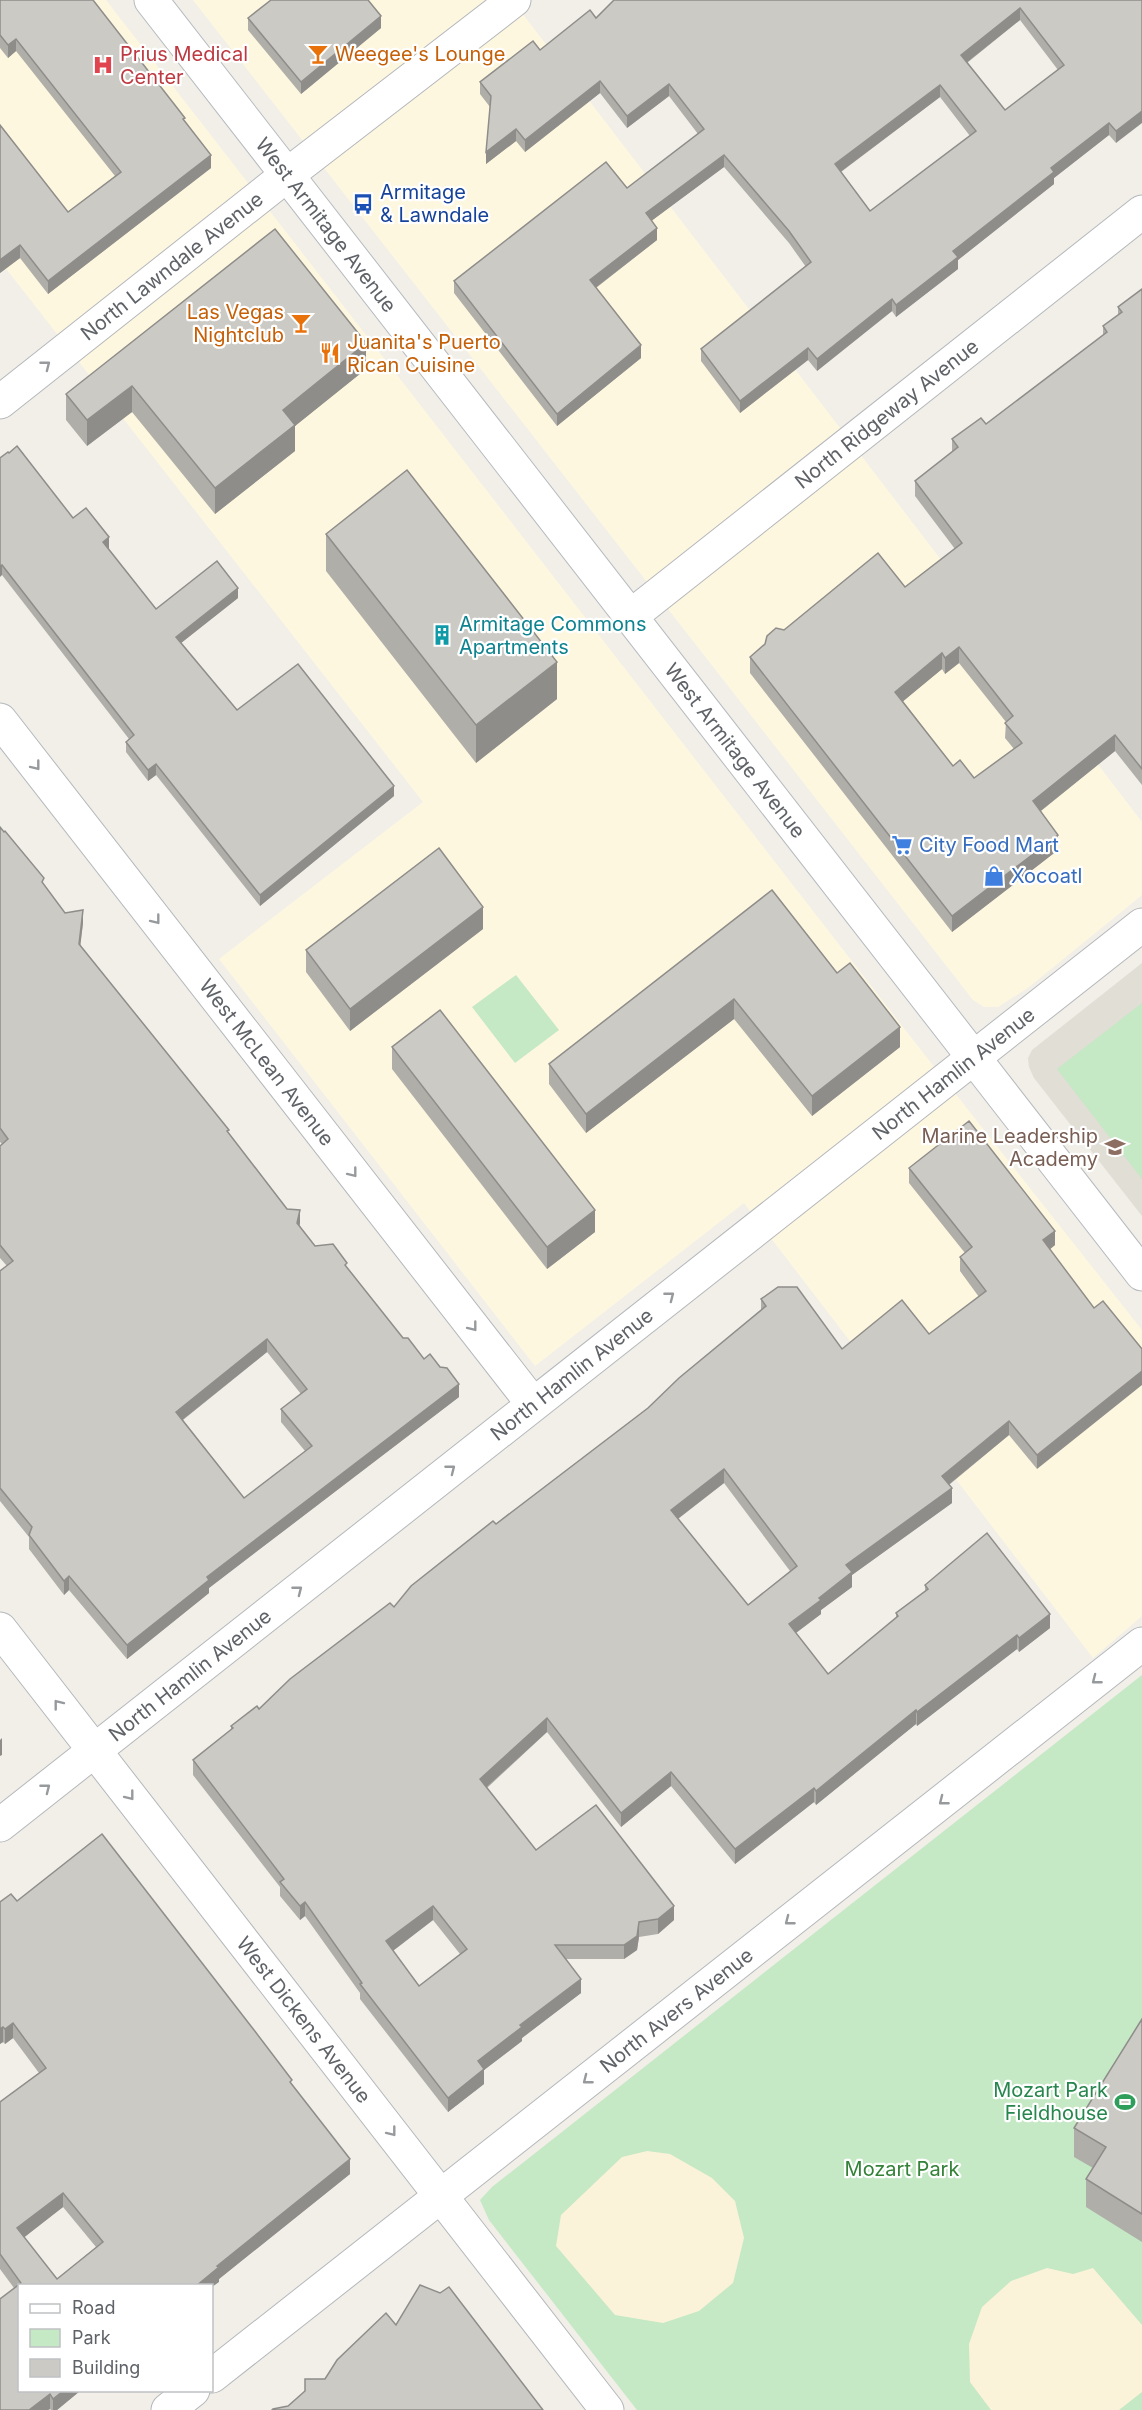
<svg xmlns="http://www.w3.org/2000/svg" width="1142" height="2410" font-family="Inter,sans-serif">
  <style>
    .commercial { fill: #fef7e0 }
    .education { fill: #e1ded6 }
    .green { fill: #c5e8c5 }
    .sand { fill: #fbf3d9 }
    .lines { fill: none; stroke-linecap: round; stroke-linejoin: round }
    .street-casing { stroke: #b5b8bc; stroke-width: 35 }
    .secondary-casing { stroke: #b6babf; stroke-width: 35 }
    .street { stroke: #fff; stroke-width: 33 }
    .secondary { stroke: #fff; stroke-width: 33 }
    .wall { fill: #afaea9; fill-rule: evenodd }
    .shaded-wall { fill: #8f8d8a }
    .building { fill: #cccac5; stroke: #8f8d8a; stroke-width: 1.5; fill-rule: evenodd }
    .oneway { stroke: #979a9d }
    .labels { text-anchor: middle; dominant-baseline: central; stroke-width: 4.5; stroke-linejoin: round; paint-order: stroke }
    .health-label { font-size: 20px; fill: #be3a42; stroke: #fff; text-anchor: start }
    .food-label { font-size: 20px; fill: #c56008; stroke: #fff; text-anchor: start }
    .transit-label { font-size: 20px; fill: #164399; stroke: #fff; text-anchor: start }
    .street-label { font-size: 20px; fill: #5f6368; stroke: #fff }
    .culture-label { font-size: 20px; fill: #0d838f; stroke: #fff; text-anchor: start }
    .shop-label { font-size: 20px; fill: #366cbe; stroke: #fff; text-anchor: start }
    .education-label { font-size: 20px; fill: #785e54; stroke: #fff; text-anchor: end }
    .leisure-label { font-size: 20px; fill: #27864d; stroke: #fff; text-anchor: end }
    .park-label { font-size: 20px; fill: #348238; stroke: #fff }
  </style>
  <rect width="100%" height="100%" fill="#f1efe8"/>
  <g class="commercial">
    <polygon points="0,0 106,0 917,1045 1142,1330 1142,1616 1093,1658 744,1203 535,1366 219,959 423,802 0,261"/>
    <polygon points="193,0 512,0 1142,822 1142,895 1029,987 998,1007 984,1007 973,1000"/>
  </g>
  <polygon class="education" points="1142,963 1142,1216 1034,1078 1029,1067 1028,1058 1032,1050"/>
  <g class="green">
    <polygon points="516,975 559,1030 515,1063 472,1007"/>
    <polygon points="1142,1003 1142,1179 1057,1069"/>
    <polygon points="1142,1675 1142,2410 637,2410 489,2220 480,2200 492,2187"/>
  </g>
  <g class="sand">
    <polygon points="647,2151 670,2154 712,2178 735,2201 744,2238 733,2283 699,2311 663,2323 615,2315 556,2246 561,2215 622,2157"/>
    <polygon points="1047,2268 1073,2274 1093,2268 1142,2325 1142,2392 1119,2410 991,2410 970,2382 969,2344 982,2307 1011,2281"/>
  </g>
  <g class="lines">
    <g class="street-casing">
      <g id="street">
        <path id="s1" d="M 0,402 L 287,175 L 514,0"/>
        <path id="s2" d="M 631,616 L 1142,212"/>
        <path id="s3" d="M 0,720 L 533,1404"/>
        <path id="s4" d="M 0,1629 L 607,2410"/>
        <path id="s5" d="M 0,1825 L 1142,925"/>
        <path id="s6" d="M 212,2376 L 1142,1644"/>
        <polyline points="168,2410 193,2390"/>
      </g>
    </g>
    <g class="secondary-casing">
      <g id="secondary">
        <path id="s7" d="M 151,0 L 1142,1274"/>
      </g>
    </g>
    <use href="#street" class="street"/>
    <use href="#secondary" class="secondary"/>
  </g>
  <g class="wall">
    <polygon points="0,0 185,121 211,168 48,294 20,258 0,273 0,125 68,212 115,176 16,51 8,58 0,48"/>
    <path d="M 1142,0 L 1116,143 L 1109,135 L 1054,178 L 1054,184 L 958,260 L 958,269 L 896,317 L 892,311 L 817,371 L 808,360 L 740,413 L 701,361 L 701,349 L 806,267 L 789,243 L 724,167 L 652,220 L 657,240 L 596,288 L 641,358 L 557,426 L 454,293 L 454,281 L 627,188 L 698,134 L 669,96 L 627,128 L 600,93 L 525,152 L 516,141 L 486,164 L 490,107 L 480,94 L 480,82 L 540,50 L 596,18 ZM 1020,20 L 1058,70 L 1005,110 L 967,63 ZM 940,97 L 970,136 L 870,211 L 841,172 Z"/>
    <polygon points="248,18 381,28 301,94 248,30"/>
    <polygon points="275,229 366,369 295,426 295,451 215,514 132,412 87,446 66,420 66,394"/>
    <path d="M 1142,289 L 1142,785 L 1115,751 L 1041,811 L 1058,850 L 952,932 L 750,673 L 750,657 L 784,630 L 905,587 L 955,549 L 915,496 L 915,481 L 952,452 L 952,439 L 986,424 L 1103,335 L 1103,326 L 1118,315 L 1118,307 ZM 959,663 L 1006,722 L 1005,738 L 1014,749 L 974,778 L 953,766 L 903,701 L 942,669 L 945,674 Z"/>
    <polygon points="0,458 109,548 108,549 156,609 238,598 181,643 237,710 394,796 260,906 156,775 148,781 126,752 126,742 129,739 2,575"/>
    <polygon points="326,534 557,699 476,763 326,571"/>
    <path d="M 0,827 L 65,913 L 83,923 L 80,945 L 287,1209 L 300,1223 L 299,1226 L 315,1246 L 347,1268 L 403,1338 L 424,1359 L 459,1397 L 209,1588 L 209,1593 L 127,1659 L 69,1590 L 64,1595 L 29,1549 L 29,1537 L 0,1501 L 0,1271 L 7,1266 L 0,1258 L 0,1146 L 2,1144 L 0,1142 ZM 267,1352 L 301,1394 L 281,1409 L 281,1422 L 305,1451 L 244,1498 L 183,1420 Z"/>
    <polygon points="772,890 837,973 900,1047 812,1116 734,1019 586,1133 549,1084 549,1064"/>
    <polygon points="483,929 350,1031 306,972 306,950"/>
    <polygon points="392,1047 595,1232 547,1269 392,1069"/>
    <path d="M 909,1168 L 1055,1245 L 1050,1249 L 1037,1469 L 1009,1435 L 949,1485 L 952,1503 L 852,1575 L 852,1587 L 821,1610 L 821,1614 L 796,1633 L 828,1674 L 896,1618 L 896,1613 L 925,1591 L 925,1585 L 1050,1628 L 1019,1652 L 1017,1649 L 917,1726 L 916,1724 L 816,1805 L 814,1802 L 735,1864 L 671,1786 L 621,1827 L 547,1732 L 487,1788 L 536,1850 L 674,1920 L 658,1934 L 639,1937 L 637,1950 L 624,1959 L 566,1959 L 581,1993 L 522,2038 L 522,2041 L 484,2070 L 484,2084 L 448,2112 L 360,1999 L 360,1993 L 305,1916 L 300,1920 L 280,1896 L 280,1887 L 193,1775 L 193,1760 L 231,1730 L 231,1726 L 259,1709 L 394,1607 L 496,1524 L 648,1408 L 761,1310 L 761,1299 L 842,1349 L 929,1334 L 979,1297 L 960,1271 L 960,1257 L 965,1253 L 909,1183 ZM 724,1483 L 790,1571 L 748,1605 L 678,1519 ZM 433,1920 L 460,1954 L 419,1986 L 393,1951 Z"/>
    <path d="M 17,1901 L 292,2084 L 350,2174 L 219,2279 L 219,2282 L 20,2286 L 80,2391 L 57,2410 L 51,2410 L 50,2409 L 48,2410 L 0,2410 L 14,2288 L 0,2269 L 0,2102 L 39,2073 L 13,2038 L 5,2044 L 3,2042 L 0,2044 ZM 63,2207 L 96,2247 L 57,2279 L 24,2237 Z"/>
    <polygon points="1142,2019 1142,2242 1086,2207 1086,2179 1093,2168 1074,2157 1074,2128"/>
  </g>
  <g class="shaded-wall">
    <polygon points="1020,8 1020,20 961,67 961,55"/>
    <polygon points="381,16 381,28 301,94 301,82"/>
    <polygon points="16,39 16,51 8,58 8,45"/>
    <polygon points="600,81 600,93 525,152 525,140"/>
    <polygon points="669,84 669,96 627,128 627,116"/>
    <polygon points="940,85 940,97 835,176 835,164"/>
    <polygon points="1142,111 1142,123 1116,143 1116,131"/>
    <polygon points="1109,123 1109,135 1054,178 1054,184 958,260 958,269 896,317 896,305 953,251 1051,168"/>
    <polygon points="516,129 516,141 486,164 486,152"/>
    <polygon points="211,155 211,168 48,294 48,281"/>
    <polygon points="724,155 724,167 646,225 646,213"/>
    <polygon points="657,228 657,240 590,292 590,280"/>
    <polygon points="20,245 20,258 0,273 0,260"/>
    <polygon points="892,299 892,311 817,371 817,359"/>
    <polygon points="366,343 366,369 295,426 295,451 215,514 215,488 283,410"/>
    <polygon points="641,345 641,358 557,426 557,414"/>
    <polygon points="808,348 808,360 740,413 740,401"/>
    <polygon points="132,386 132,412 87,446 87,420"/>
    <polygon points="109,537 109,548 103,553 103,542"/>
    <polygon points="2,565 2,575 0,577 0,566"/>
    <polygon points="238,588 238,598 176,647 176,637"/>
    <polygon points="959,647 959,663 945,674 945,658"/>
    <polygon points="942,653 942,669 895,708 895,692"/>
    <polygon points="557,662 557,699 476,763 476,725"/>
    <polygon points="1115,735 1115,751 1033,817 1033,801"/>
    <polygon points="156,764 156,775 148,781 148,770"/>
    <polygon points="394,786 394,796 260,906 260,895"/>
    <polygon points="1058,835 1058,850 952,932 952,916"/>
    <polygon points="483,907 483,929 350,1031 350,1009"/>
    <polygon points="83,910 83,923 79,957 79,944"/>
    <polygon points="734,999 734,1019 586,1133 586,1114"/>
    <polygon points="900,1027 900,1047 812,1116 812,1096"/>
    <polygon points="300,1210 300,1223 297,1237 297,1223"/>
    <polygon points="595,1210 595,1232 547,1269 547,1247"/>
    <polygon points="1055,1231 1055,1245 1043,1255 1043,1240"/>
    <polygon points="267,1339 267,1352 176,1425 176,1412"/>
    <polygon points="1142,1371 1142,1385 1037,1469 1037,1455"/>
    <polygon points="459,1384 459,1397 209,1588 209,1593 127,1659 127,1645 207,1577"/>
    <polygon points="1009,1421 1009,1435 942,1490 942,1476"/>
    <polygon points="724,1469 724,1483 671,1524 671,1510"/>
    <polygon points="952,1488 952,1503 852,1575 852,1587 821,1610 821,1614 789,1638 789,1624 819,1598 846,1565"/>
    <polygon points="69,1576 69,1590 64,1595 64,1581"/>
    <polygon points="1050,1614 1050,1628 1019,1652 1019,1638"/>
    <polygon points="1017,1635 1017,1649 917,1726 917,1712"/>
    <polygon points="916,1710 916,1724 816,1805 816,1791"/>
    <polygon points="547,1718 547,1732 480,1793 480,1779"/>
    <polygon points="2,1738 2,1755 0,1756 0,1740"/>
    <polygon points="671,1772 671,1786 621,1827 621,1813"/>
    <polygon points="814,1788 814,1802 735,1864 735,1849"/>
    <polygon points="305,1902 305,1916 300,1920 300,1906"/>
    <polygon points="433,1906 433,1920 386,1956 386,1941"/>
    <polygon points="674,1906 674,1920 658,1934 658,1919"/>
    <polygon points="639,1922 639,1937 637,1950 624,1959 624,1945"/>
    <polygon points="581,1979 581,1993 522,2038 522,2041 484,2070 484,2084 448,2112 448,2098 478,2061 520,2025"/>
    <polygon points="13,2023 13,2038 5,2044 5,2029"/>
    <polygon points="3,2027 3,2042 0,2044 0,2029"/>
    <polygon points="350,2159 350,2174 219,2279 219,2282 212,2287 212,2286 196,2286 217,2266"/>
    <polygon points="63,2193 63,2207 17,2243 17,2228"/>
    <polygon points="63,2391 80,2391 57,2410 53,2410 53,2399"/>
    <polygon points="50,2394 50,2409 48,2410 29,2410"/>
  </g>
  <g class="building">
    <polygon points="0,0 93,0 185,118 183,119 211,155 48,281 20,245 0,260 0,125 68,212 121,172 16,39 8,45 0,35"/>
    <polygon points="271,0 368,0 381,16 301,82 248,18"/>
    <path d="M 614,0 L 1142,0 L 1142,111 L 1116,131 L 1109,123 L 1051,168 L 1054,172 L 953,251 L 958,257 L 896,305 L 892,299 L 817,359 L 808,348 L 740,401 L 701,349 L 811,262 L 789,231 L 724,155 L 646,213 L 657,228 L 590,280 L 641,345 L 557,414 L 454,281 L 606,162 L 627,188 L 704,129 L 669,84 L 627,116 L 600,81 L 525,140 L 516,129 L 486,152 L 491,96 L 480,82 L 533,41 L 540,50 L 590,10 L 596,18 ZM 1020,8 L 1064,65 L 1005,110 L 961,55 ZM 940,85 L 976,131 L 870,211 L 835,164 Z"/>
    <polygon points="275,229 366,343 283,410 295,425 215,488 132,386 87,420 66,394"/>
    <path d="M 1142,289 L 1142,769 L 1115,735 L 1033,801 L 1058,835 L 952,916 L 750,657 L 765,644 L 767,636 L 776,628 L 784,630 L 878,553 L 905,587 L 962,543 L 915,481 L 958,447 L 952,439 L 981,418 L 986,424 L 1107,332 L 1103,326 L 1122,312 L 1118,307 ZM 959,647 L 1013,716 L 1005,723 L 1022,743 L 974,778 L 960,760 L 953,766 L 895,692 L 942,653 L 945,658 Z"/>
    <polygon points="17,446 73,518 86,508 109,537 103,542 156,609 217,561 238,588 176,637 237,710 298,664 394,786 260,895 156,764 148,770 126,742 134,735 2,565 0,566 0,458 8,452 9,453"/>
    <polygon points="407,470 557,662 476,725 326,534"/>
    <path d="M 0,827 L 4,832 L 5,831 L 44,878 L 42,882 L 65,913 L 83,910 L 79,944 L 229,1130 L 227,1131 L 287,1209 L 300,1210 L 297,1223 L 315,1246 L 333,1244 L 347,1263 L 345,1265 L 403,1338 L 408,1338 L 424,1359 L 430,1354 L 440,1367 L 447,1368 L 459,1384 L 207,1577 L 209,1580 L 127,1645 L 69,1576 L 64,1581 L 29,1535 L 32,1527 L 0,1488 L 0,1271 L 13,1261 L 0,1245 L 0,1146 L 8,1139 L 0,1128 ZM 267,1339 L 307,1389 L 281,1409 L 312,1446 L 244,1498 L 176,1412 Z"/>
    <polygon points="439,848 483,907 350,1009 306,950"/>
    <polygon points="772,890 837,973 850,963 900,1027 812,1096 734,999 586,1114 549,1064"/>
    <polygon points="440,1010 595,1210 547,1247 392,1047"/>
    <path d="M 969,1121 L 1055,1231 L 1043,1240 L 1094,1308 L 1103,1301 L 1142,1349 L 1142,1371 L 1037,1455 L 1009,1421 L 942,1476 L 952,1488 L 846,1565 L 852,1572 L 819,1598 L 821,1600 L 789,1624 L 828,1674 L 898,1616 L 896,1613 L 928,1589 L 925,1585 L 987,1533 L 1050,1614 L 1019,1638 L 1017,1635 L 917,1712 L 916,1710 L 816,1791 L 814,1788 L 735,1849 L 671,1772 L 621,1813 L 547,1718 L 480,1779 L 536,1850 L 596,1805 L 674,1906 L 658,1919 L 639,1922 L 637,1936 L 624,1945 L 555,1945 L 581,1979 L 520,2025 L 522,2027 L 478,2061 L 484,2069 L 448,2098 L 360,1984 L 362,1983 L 305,1902 L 300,1906 L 280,1882 L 284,1879 L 193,1760 L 233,1728 L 231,1726 L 257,1706 L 259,1709 L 290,1679 L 390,1603 L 394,1607 L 411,1586 L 493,1521 L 496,1524 L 648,1408 L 679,1378 L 766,1306 L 761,1299 L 778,1287 L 797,1287 L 842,1349 L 902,1300 L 929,1334 L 986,1291 L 960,1257 L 972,1247 L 909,1168 ZM 724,1469 L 797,1566 L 748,1605 L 671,1510 ZM 433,1906 L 467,1949 L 419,1986 L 386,1941 Z"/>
    <path d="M 102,1834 L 254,2030 L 292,2080 L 290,2082 L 350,2159 L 217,2266 L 219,2267 L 196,2286 L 20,2286 L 20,2391 L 63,2391 L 53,2399 L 50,2394 L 29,2410 L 0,2410 L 0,2299 L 21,2283 L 0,2254 L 0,2102 L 46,2068 L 13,2023 L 5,2029 L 3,2027 L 0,2029 L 0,1902 L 11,1894 L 17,1901 ZM 63,2193 L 103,2242 L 57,2279 L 17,2228 Z"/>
    <polygon points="1142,2019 1142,2214 1086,2179 1106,2147 1074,2128"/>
    <polygon points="420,2285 440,2293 449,2287 543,2410 272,2410 273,2409 288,2406 305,2391 305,2379 325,2379 337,2360 386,2313 396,2325"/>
  </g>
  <defs><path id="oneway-chevron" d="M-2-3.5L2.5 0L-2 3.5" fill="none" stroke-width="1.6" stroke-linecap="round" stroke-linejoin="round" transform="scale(1.5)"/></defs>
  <g class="oneway">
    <use href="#oneway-chevron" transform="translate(46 365) rotate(-38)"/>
    <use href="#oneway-chevron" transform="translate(36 766) rotate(52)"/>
    <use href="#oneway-chevron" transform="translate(156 920) rotate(52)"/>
    <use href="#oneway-chevron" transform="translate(353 1173) rotate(52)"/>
    <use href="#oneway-chevron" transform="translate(670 1296) rotate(-38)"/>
    <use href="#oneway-chevron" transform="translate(473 1327) rotate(52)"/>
    <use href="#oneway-chevron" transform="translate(451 1469) rotate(-38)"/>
    <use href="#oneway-chevron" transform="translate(298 1590) rotate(-38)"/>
    <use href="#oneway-chevron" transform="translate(1096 1680) rotate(142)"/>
    <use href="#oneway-chevron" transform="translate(58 1704) rotate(-128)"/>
    <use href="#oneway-chevron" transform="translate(46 1788) rotate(-38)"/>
    <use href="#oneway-chevron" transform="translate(130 1796) rotate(52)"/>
    <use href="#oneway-chevron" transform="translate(943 1801) rotate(142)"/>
    <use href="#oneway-chevron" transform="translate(789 1921) rotate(142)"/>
    <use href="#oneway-chevron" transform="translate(587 2080) rotate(142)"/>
    <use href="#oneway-chevron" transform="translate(392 2132) rotate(52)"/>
  </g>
  <defs>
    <g id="bar-bare" transform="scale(1.62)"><path d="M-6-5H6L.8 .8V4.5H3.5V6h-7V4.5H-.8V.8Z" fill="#e8710a" stroke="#fff" stroke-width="2.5" paint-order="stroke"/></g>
    <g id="hospital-bare" transform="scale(1.62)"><path d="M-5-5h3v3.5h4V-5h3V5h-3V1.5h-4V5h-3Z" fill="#e0444e" stroke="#fff" stroke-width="2.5" paint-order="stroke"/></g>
    <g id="bus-bare" transform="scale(1.62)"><path d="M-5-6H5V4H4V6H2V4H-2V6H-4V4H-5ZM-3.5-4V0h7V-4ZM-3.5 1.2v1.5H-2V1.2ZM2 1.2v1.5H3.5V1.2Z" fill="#1a4fb4" stroke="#fff" stroke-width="2.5" paint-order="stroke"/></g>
    <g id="restaurant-bare" transform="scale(1.62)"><path d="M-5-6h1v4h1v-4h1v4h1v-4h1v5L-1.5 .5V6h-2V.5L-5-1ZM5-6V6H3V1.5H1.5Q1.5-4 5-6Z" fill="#e8710a" stroke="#fff" stroke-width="2.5" paint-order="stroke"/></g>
    <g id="building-bare" transform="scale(1.62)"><path d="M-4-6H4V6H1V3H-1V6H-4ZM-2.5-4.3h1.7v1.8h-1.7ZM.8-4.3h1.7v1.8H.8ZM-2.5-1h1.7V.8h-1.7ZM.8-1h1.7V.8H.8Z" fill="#0f9aa8" stroke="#fff" stroke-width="2.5" paint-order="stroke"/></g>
    <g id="supermarket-bare" transform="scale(1.62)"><path d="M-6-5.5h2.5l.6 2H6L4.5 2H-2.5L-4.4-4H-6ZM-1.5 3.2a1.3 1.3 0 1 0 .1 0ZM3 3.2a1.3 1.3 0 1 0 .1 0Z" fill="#3f7fe0" stroke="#fff" stroke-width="2.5" paint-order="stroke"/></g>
    <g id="shop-bare" transform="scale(1.62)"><path d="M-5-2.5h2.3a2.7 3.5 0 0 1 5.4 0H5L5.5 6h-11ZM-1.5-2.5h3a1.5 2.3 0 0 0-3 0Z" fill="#3f7fe0" stroke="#fff" stroke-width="2.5" paint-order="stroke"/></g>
    <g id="school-bare" transform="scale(1.62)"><path d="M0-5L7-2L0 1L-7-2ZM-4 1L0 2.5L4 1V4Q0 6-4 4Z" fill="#8d6e63" stroke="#fff" stroke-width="2.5" paint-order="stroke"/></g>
    <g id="stadium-bare" transform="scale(1.62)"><path d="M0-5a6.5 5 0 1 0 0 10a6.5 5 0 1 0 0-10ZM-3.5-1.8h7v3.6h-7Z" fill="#2e9e5b" stroke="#fff" stroke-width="2.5" paint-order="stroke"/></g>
  </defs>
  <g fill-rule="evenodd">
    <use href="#bar-bare" x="318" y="54"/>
    <use href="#hospital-bare" x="103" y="65"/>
    <use href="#bus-bare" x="363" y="204"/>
    <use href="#bar-bare" x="301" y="323"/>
    <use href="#restaurant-bare" x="330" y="353"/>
    <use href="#building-bare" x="442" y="635"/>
    <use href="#supermarket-bare" x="902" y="845"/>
    <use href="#shop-bare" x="994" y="876"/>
    <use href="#school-bare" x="1115" y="1147"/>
    <use href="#stadium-bare" x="1125" y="2102"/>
  </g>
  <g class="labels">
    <g class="health-label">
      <text x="120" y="54">Prius Medical<tspan x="120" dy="23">Center</tspan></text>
    </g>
    <g class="food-label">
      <text x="335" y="54">Weegee's Lounge</text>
      <text x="284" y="312" text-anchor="end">Las Vegas<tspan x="284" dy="23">Nightclub</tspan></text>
      <text x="347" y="342">Juanita's Puerto<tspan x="347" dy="23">Rican Cuisine</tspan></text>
    </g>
    <g class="transit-label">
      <text x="380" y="192">Armitage<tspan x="380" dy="23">&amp; Lawndale</tspan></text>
    </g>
    <g class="street-label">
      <text stroke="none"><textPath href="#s7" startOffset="285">West Armitage Avenue</textPath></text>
      <text stroke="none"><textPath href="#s1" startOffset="219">North Lawndale Avenue</textPath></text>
      <text stroke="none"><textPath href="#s2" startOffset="326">North Ridgeway Avenue</textPath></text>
      <text stroke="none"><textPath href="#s7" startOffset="951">West Armitage Avenue</textPath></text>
      <text stroke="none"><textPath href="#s3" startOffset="434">West McLean Avenue</textPath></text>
      <text stroke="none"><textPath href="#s5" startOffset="1214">North Hamlin Avenue</textPath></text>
      <text stroke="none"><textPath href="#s5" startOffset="728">North Hamlin Avenue</textPath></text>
      <text stroke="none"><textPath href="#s5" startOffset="242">North Hamlin Avenue</textPath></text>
      <text stroke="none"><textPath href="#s6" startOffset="591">North Avers Avenue</textPath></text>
      <text stroke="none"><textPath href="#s4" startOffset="495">West Dickens Avenue</textPath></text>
    </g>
    <g class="culture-label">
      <text x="459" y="624">Armitage Commons<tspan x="459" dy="23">Apartments</tspan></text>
    </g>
    <g class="shop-label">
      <text x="919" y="845">City Food Mart</text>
      <text x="1011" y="876">Xocoatl</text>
    </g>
    <g class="education-label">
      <text x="1098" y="1136">Marine Leadership<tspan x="1098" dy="23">Academy</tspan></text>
    </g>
    <g class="leisure-label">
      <text x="1108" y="2090">Mozart Park<tspan x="1108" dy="23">Fieldhouse</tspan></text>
    </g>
    <g class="park-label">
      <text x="902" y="2169">Mozart Park</text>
    </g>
  </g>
  <rect x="18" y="2284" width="195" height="108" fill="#ffffff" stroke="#bfc1c3" stroke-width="1.5"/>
  <rect x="30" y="2304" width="30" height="9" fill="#ffffff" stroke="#bfc1c3" stroke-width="1.5"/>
  <text x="72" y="2314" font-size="18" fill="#5f6368">Road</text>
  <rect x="30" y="2329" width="30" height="18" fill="#c5e8c5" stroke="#bfc1c3" stroke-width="1.5"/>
  <text x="72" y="2344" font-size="18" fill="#5f6368">Park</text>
  <rect x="30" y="2359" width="30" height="18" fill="#cccac5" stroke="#bfc1c3" stroke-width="1.5"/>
  <text x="72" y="2374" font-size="18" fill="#5f6368">Building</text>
</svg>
